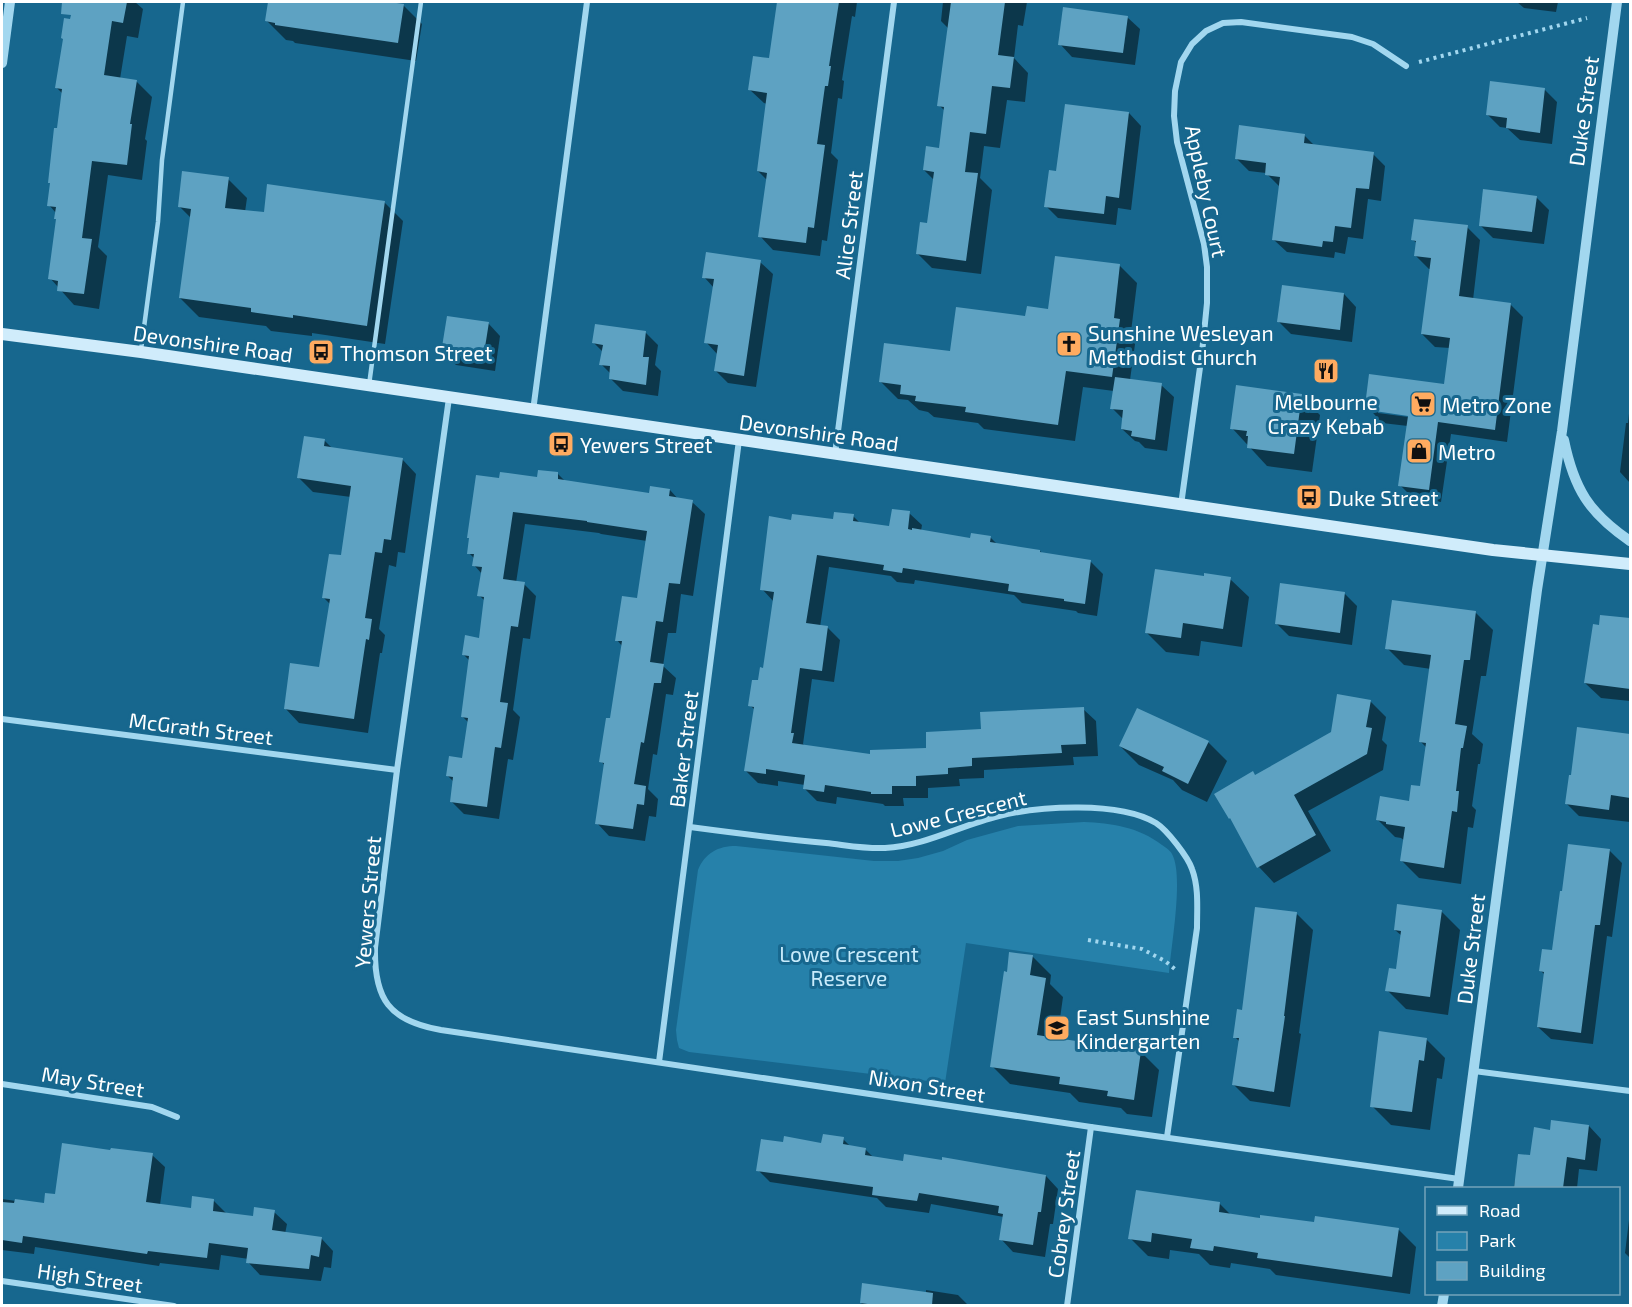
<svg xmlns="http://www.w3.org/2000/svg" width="1632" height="1307" font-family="'Exo 2',sans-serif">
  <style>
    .green { fill: #2681aa }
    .shadow { fill: #0007; fill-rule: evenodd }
    .building { fill: #5ea2c2 }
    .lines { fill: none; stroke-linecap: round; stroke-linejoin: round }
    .path { stroke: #a2d7ef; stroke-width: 4; stroke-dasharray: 3 4.5; stroke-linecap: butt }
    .service { stroke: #a2d7ef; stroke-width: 4.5 }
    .minor { stroke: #a2d7ef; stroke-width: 6 }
    .tertiary { stroke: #a2d7ef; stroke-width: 10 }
    .secondary { stroke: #d0ecfb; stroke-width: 12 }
    .labels { text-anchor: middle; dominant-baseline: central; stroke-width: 6; stroke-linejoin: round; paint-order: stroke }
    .street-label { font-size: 21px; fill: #fff; stroke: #17678e }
    .poi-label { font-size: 21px; fill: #fff; stroke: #17678e; text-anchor: start }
    .park-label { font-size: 21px; fill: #c8ebfb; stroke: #17678e }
  </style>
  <rect width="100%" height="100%" fill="#17678e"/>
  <path class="green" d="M 1084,822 C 1111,823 1139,827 1162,845 C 1165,847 1170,850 1172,854 C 1184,875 1171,946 1169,973 L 966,943 L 945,1083 L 689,1052 L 679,1048 L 677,1040 L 676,1030 L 698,870 C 705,853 718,846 736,846 L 874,861 L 898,861 L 918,858 L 943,851 L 967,840 L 1018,826 Z"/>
  <g class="shadow">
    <polygon points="75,2 135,2 143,9 138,38 127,36 120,79 136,81 152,97 145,139 147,141 142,180 108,175 98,247 107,256 99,309 74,305 50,278 57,220 56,213 49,205 63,94 57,88"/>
    <polygon points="280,2 379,2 403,5 422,24 416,61 295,43 293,41 286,40 267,21"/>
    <polygon points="785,2 857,2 855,17 852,16 842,80 844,81 842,99 838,98 831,153 838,160 827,241 822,240 820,256 773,250 760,236 767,180 758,171 767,104 764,103 750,90 771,60"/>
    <polygon points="943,2 1027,2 1023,26 1018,25 1014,58 1028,73 1025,102 1007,100 1000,148 984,146 980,178 992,190 981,274 932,268 917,253 928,225 934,180 924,170 940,150 945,111 939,105 948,28 941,21"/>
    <polygon points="1517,2 1558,2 1556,12 1524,8"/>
    <polygon points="1127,17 1140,29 1135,65 1072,57 1060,44"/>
    <polygon points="1545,90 1557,102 1552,144 1520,140 1507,128 1500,127 1487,114"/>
    <polygon points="1129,113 1141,126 1131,210 1118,208 1116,225 1058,218 1046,206 1057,173"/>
    <polygon points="1304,135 1315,146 1373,154 1385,166 1381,201 1368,199 1363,239 1348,237 1345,254 1335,252 1334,258 1287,252 1274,240 1280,187 1266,173 1249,171 1237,159"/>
    <polygon points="228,179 247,198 245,212 265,214 384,202 403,221 385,344 312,333 312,336 271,331 266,326 199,317 180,298 191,218 179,206"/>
    <polygon points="1536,197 1549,210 1544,244 1493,238 1480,225"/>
    <path d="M 1467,227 L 1480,240 L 1473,300 L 1510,304 L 1523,317 L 1507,442 L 1451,434 L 1441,502 L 1413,498 L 1400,485 L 1408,426 L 1382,423 L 1366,405 L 1445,386 L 1450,348 L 1435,347 L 1422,334 L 1431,269 L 1429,269 L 1416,256 L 1418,244 L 1413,240 ZM 1378,410 L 1416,415 L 1416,418 L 1378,413 Z"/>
    <polygon points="760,262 773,274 756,387 728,383 716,371 718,355 706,342 714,288 704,277"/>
    <polygon points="1120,266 1137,283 1131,332 1136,337 1130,380 1161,385 1174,397 1167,451 1145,448 1139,442 1135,441 1122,429 1124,420 1112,408 1114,391 1083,387 1075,441 984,429 978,423 934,417 928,412 919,410 908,400 898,399 881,382 951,352 1027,318 1049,311"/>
    <polygon points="1344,294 1356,307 1352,342 1291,334 1279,322"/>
    <polygon points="488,323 500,336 495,371 456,365 443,353"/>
    <polygon points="646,333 658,345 655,365 661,371 658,396 623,391 610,378 611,374 601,364 603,352 594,343"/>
    <polygon points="1301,396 1320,415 1312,472 1267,466 1232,428"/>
    <polygon points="1630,404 1630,483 1620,472 1626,423 1628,423"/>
    <polygon points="324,440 333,449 402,459 416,474 405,553 398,552 396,567 389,565 379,629 385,635 382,653 380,653 368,733 299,723 285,708 321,669 330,604 324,598 342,557 351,497 313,492 299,478"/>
    <polygon points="558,474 566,482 650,495 670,490 679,500 692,502 705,514 693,596 681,594 676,633 668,633 663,666 676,678 673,695 666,694 657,755 653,754 648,789 658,799 656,817 649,816 645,841 609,836 597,823 605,766 601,761 612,720 622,646 617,640 638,600 647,541 601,534 599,533 525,524 516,583 524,584 536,596 530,639 523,638 513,710 520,717 513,760 508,759 499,819 464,814 451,801 454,782 448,776 463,760 469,723 462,716 470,661 464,655 480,639 485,601 479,595 482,574 474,565 475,559 469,553 500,480 539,479"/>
    <polygon points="909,513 922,525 921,531 972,539 990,537 998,545 1040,551 1043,554 1091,562 1103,574 1097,616 1078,613 1076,611 1022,603 1014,595 915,580 914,584 897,582 891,576 829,567 820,627 828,628 840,640 834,682 812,679 803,744 805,746 872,756 928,750 982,730 1083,709 1096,721 1098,756 1073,757 1074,765 984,770 984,778 959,779 960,786 928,788 928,798 903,798 904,806 885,806 883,804 837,797 836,804 817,801 805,789 805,785 778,781 778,786 758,783 746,771 755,710 750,705 764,669 774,602 762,589 792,521 834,521 853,516 861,524 891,528"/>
    <polygon points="1205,578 1230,579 1249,597 1242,647 1201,641 1199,656 1166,652 1147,633"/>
    <polygon points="1345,594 1357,606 1352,645 1289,636 1276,623"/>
    <polygon points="1476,613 1493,630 1486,676 1481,676 1472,734 1483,744 1480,764 1478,764 1472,806 1476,810 1473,828 1468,827 1461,884 1419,878 1402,861 1405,841 1401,838 1395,837 1378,820 1410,802 1422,788 1427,748 1421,742 1431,669 1404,665 1387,648"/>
    <polygon points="1602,617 1630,620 1630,701 1601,698 1585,683"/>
    <polygon points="1370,701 1386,717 1382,740 1387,745 1383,770 1308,811 1331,851 1274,883 1259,867 1233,821"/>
    <polygon points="1579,729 1630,735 1630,822 1579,816 1566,803 1573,777"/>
    <polygon points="1208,742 1227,761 1207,802 1182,790 1173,780 1139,765 1120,746"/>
    <polygon points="1609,850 1622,863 1612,937 1607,936 1593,1044 1551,1039 1538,1027 1545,975 1541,971 1554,952"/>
    <polygon points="1441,911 1460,930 1448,1015 1406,1009 1387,990 1397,970 1402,936 1395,930"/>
    <polygon points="1297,914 1313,930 1299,1033 1301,1034 1290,1107 1250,1101 1234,1085 1240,1042 1235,1037 1243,1011"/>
    <polygon points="1011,954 1033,957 1051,975 1050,984 1063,997 1057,1040 1141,1052 1159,1070 1152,1117 1127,1114 1121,1108 1079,1102 1070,1093 1010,1084 992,1066"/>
    <polygon points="1426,1039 1445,1058 1442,1079 1437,1078 1430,1130 1391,1125 1372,1106"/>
    <polygon points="1589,1126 1601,1139 1597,1171 1579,1169 1577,1188 1514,1188 1515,1180 1531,1157"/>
    <polygon points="843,1139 851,1147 865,1149 874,1158 904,1163 1046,1176 1058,1189 1053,1224 1050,1224 1045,1257 1013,1252 1001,1239 1004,1217 931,1204 929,1213 886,1207 877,1198 770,1182 758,1170 823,1145"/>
    <polygon points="152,1155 165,1167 160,1205 192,1209 214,1201 226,1213 254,1218 274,1212 287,1224 285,1234 321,1238 333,1251 331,1268 324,1267 321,1281 260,1275 248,1262 249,1259 221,1255 219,1270 160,1263 159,1266 35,1247 34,1254 2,1250 2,1199 45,1205 56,1196"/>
    <polygon points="1219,1203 1231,1215 1315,1224 1399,1230 1416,1247 1410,1294 1276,1275 1270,1269 1231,1263 1230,1268 1210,1265 1199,1254 1170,1250 1169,1259 1148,1256 1130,1238"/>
    <polygon points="1629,1220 1630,1220 1630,1258 1625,1253"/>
    <polygon points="926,1290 958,1295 969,1306 864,1306 861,1303 926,1293"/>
  </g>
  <g class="building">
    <polygon points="62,2 127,2 123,23 112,21 104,75 137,80 130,124 132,124 127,165 92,161 82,238 92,239 84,294 57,291 58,281 48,279 56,219 54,219 56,207 47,206 50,183 48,183 54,128 57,128 62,89 55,88 63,39 61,38 64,18 70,19 71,15 61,14"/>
    <polygon points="268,2 389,2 404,4 398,43 275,25 275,23 265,21"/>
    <polygon points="777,2 839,2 829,66 831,66 828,86 825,86 817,144 825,145 814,228 808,227 806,243 758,237 767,173 757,171 767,93 748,90 753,56 769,58"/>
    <polygon points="951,2 1005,2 998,55 1014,57 1010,88 992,86 986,134 970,132 965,172 978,173 966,261 916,254 920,222 927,223 934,172 923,170 926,146 939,148 944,107 937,106"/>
    <polygon points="1063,7 1128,16 1123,53 1058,45"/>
    <polygon points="1490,81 1545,88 1540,133 1506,128 1507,118 1486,115"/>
    <polygon points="1065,104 1129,112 1119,198 1106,196 1104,214 1044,207 1049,170 1056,171"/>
    <polygon points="1239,125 1305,134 1304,143 1374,152 1369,189 1356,188 1351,228 1335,226 1333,242 1323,241 1322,247 1272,240 1280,177 1265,175 1266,163 1235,159"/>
    <polygon points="182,171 229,177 225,208 264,212 267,184 385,201 367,326 293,315 293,318 251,312 251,308 179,298 191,209 178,207"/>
    <polygon points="1483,189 1537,196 1532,232 1479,226"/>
    <polygon points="1414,219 1468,225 1459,296 1511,303 1495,430 1438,422 1429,490 1398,486 1408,416 1368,410 1368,406 1365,406 1369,374 1444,384 1450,338 1421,334 1431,258 1414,256 1416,241 1411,240"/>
    <polygon points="706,252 761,260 744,376 714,371 718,345 704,343 714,279 702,278"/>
    <polygon points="1055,256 1120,264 1114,318 1120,319 1112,377 1066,371 1058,425 965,412 966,407 915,401 916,396 900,394 901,385 879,382 884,343 950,351 956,307 1025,316 1027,306 1048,309"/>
    <polygon points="1282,285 1344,293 1340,330 1277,322"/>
    <polygon points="447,316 489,322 483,360 441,353"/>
    <polygon points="595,324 646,331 643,357 649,357 646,385 609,379 610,366 599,365 603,345 592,343"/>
    <polygon points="1115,377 1162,383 1155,440 1131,436 1132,431 1121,429 1123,410 1110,409"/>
    <polygon points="1236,385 1302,394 1294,454 1247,448 1248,436 1246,436 1247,431 1230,429"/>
    <polygon points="304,436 325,439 324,446 403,458 391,540 384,539 382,553 375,552 365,618 372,619 369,640 366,639 354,719 284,709 290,663 319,667 330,599 322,598 329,554 341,555 351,486 297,478"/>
    <polygon points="538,470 558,472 558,479 649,493 650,486 670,489 669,496 693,500 680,584 669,583 663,622 656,621 650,662 664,664 661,683 654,683 644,743 641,742 634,784 646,786 644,805 637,804 633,829 595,824 604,763 599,762 606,718 610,718 622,641 615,641 622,596 637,598 647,531 587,522 587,521 513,512 503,579 525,582 518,627 511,626 500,702 508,703 501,748 495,747 487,807 450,802 453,777 446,776 449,756 462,758 468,718 461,717 469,656 462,655 465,635 479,638 484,597 477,596 482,567 472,566 474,554 467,554 469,538 467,538 476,475 499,478 500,472 537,477"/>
    <polygon points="892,509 910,511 908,529 912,530 912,528 970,538 971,533 991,536 990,542 1040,550 1040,552 1091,560 1085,604 1064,601 1064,599 1008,591 1009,584 903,568 902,573 883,570 884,565 817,555 806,623 828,626 822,671 800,668 791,733 794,733 792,743 870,754 870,750 926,748 926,732 981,729 980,712 1084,707 1086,744 1061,745 1062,753 972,758 972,766 948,768 948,774 916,776 916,786 892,786 892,794 871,794 871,792 825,785 824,792 803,789 805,775 766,769 766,774 744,771 754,707 748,706 752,680 758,680 760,667 763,668 774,592 760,590 769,516 791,520 792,514 833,519 834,512 854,514 853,521 889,526"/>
    <polygon points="1155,569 1204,576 1204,573 1231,577 1223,629 1183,623 1181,638 1145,633"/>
    <polygon points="1280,583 1345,592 1340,633 1275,624"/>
    <polygon points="1392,600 1476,611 1470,660 1464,660 1455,724 1467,726 1463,748 1461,748 1456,791 1459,791 1457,812 1452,811 1444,868 1400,861 1405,827 1386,824 1386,822 1376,820 1380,796 1409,801 1411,785 1420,786 1426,743 1419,742 1431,655 1385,649"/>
    <polygon points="1600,615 1630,618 1630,689 1584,683 1593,624 1599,625"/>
    <polygon points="1337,694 1371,700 1366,727 1372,728 1367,754 1294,795 1316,835 1257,868 1230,818 1229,819 1214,794 1253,771 1255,775 1331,732"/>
    <polygon points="1137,708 1209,741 1188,784 1162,771 1164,767 1119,746"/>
    <polygon points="1577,727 1630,734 1630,798 1611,795 1609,810 1565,804 1569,775 1571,775"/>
    <polygon points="1568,844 1610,849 1600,925 1595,925 1581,1033 1537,1027 1544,972 1539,971 1542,949 1552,950 1560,891 1562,891"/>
    <polygon points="1397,904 1442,910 1430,997 1385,991 1389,968 1396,969 1401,931 1394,930"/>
    <polygon points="1255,907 1297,912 1284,1016 1285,1016 1274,1092 1232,1085 1239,1038 1233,1038 1237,1009 1242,1010"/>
    <polygon points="1009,952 1033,955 1030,975 1046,978 1037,1035 1141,1051 1134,1100 1107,1096 1108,1091 1059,1084 1060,1077 990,1067 1004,971 1007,972"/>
    <polygon points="1379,1031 1427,1038 1424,1061 1419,1060 1412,1112 1370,1107"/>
    <polygon points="1551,1120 1589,1125 1585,1160 1567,1157 1563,1188 1514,1188 1518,1154 1530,1155 1534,1127 1550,1130"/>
    <polygon points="823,1134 844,1137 843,1144 866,1148 865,1155 903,1161 904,1154 942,1160 942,1157 1046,1175 1041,1212 1038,1212 1033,1245 999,1240 1003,1214 998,1213 999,1206 919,1193 917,1201 872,1195 873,1187 756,1171 761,1139 783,1142 784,1136 821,1143"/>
    <polygon points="62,1143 110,1150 111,1148 153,1153 146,1202 191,1208 192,1196 214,1199 213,1211 253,1216 254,1207 275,1210 272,1230 322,1237 319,1257 311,1255 309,1269 246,1263 248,1248 209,1243 207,1258 148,1251 147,1254 23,1236 22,1243 2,1240 2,1202 14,1203 15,1199 44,1203 45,1193 55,1194"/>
    <polygon points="1136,1190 1220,1202 1219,1212 1260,1218 1260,1215 1314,1222 1315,1216 1399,1228 1392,1277 1257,1258 1258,1253 1214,1246 1213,1251 1190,1248 1192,1239 1152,1233 1151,1242 1128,1239"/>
    <polygon points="862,1283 933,1293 932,1305 875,1305 860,1303"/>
  </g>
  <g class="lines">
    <g class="path">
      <polyline points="1419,62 1587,18"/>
      <polyline points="1088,940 1142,949 1165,961 1176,970"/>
    </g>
    <g class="service">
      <polyline points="141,350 158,222 162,160 183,2"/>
      <polyline points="369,385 421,2"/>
    </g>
    <g class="minor">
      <path d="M 449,398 L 397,770 L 375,948 C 374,999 389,1021 441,1030 L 1091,1127 L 1459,1179"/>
      <polyline points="533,411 587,2"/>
      <polyline points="835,454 894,2"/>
      <polyline points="1181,505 1202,353 1207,303 1207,267 1204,244 1177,142 1174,116 1175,91 1181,62 1192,44 1206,31 1223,23 1241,22 1352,37 1373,44 1406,66"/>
      <polyline points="2,719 397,770"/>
      <path d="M 690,827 C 735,833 780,839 826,843 C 845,845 865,849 885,848 C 925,846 961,825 999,816 C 1039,806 1119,801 1156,823 C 1167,830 1188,857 1192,869 C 1199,888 1197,908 1197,928 L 1167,1137"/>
      <polyline points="659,1062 739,440"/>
      <polyline points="1474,1071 1630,1091"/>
      <polyline points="2,1084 152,1107 177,1117"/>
      <polyline points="2,1281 174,1306"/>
      <polyline points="1067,1306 1091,1127"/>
    </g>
    <g class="tertiary">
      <polyline points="2,63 10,2"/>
      <path d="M 1564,440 C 1574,489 1589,513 1630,541"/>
      <polyline points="1458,1188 1537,590 1562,431 1617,2"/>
      <polyline points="1442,1306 1444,1294"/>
    </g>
    <polyline class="secondary" points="2,334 141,352 1493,550 1630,564"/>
  </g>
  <defs>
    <g id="church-square" transform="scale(1.35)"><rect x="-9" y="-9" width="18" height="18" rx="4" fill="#ffab60" stroke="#17678e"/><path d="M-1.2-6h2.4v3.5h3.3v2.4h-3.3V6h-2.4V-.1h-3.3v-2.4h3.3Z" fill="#111"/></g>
    <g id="bus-square" transform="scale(1.35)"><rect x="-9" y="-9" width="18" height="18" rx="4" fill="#ffab60" stroke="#17678e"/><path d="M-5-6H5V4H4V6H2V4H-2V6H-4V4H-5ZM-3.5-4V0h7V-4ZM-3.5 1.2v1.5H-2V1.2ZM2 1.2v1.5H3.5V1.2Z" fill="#111"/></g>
    <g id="restaurant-square" transform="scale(1.35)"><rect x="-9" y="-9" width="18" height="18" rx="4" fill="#ffab60" stroke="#17678e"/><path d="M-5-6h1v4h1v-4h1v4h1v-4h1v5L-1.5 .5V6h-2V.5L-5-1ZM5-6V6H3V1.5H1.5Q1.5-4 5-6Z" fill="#111"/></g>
    <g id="supermarket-square" transform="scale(1.35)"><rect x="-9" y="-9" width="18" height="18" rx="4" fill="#ffab60" stroke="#17678e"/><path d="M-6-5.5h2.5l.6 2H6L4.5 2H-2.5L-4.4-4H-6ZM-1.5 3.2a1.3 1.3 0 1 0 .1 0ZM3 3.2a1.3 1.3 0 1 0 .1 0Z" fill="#111"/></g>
    <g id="shop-square" transform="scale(1.35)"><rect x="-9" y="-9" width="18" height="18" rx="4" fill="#ffab60" stroke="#17678e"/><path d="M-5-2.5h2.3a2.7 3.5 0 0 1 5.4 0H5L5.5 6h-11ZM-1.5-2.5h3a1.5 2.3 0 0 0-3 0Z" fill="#111"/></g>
    <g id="school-square" transform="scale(1.35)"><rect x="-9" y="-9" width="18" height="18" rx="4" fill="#ffab60" stroke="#17678e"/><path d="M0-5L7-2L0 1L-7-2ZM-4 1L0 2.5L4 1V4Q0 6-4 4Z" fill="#111"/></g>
  </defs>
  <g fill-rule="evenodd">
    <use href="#church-square" x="1069" y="344"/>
    <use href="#bus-square" x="321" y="352"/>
    <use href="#restaurant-square" x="1326" y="371"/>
    <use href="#supermarket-square" x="1423" y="404"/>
    <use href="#bus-square" x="561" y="444"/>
    <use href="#shop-square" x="1419" y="451"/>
    <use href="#bus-square" x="1309" y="497"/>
    <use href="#school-square" x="1057" y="1028"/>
  </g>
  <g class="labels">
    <g class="street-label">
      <text transform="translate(1583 111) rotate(-82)">Duke Street</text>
      <text transform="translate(1207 191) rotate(78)">Appleby Court</text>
      <text transform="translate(848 225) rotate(-83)">Alice Street</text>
      <text transform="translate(213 343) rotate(8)">Devonshire Road</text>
      <text transform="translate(819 432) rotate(8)">Devonshire Road</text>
      <text transform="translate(201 728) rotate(7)">McGrath Street</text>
      <text transform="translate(683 749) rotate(-83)">Baker Street</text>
      <text transform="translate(958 813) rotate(-14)">Lowe Crescent</text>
      <text transform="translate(367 902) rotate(-85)">Yewers Street</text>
      <text transform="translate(1470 949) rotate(-83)">Duke Street</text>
      <text transform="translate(93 1081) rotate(9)">May Street</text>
      <text transform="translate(927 1085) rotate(9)">Nixon Street</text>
      <text transform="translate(1063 1214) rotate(-82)">Cobrey Street</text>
      <text transform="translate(90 1277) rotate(8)">High Street</text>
    </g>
    <g class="poi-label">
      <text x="1088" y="332">Sunshine Wesleyan<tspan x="1088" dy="24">Methodist Church</tspan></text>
      <text x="340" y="352">Thomson Street</text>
      <text x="1326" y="401" text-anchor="middle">Melbourne<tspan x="1326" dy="24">Crazy Kebab</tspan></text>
      <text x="1442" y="404">Metro Zone</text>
      <text x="580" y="444">Yewers Street</text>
      <text x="1438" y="451">Metro</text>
      <text x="1328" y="497">Duke Street</text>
      <text x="1076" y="1016">East Sunshine<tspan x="1076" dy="24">Kindergarten</tspan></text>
    </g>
    <g class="park-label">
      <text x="849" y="953">Lowe Crescent<tspan x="849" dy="24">Reserve</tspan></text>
    </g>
  </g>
  <rect width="1632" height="1307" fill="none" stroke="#ffffff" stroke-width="6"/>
  <rect x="1425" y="1187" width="195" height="108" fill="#17678e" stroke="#74a4bb" stroke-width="1.5"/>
  <rect x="1437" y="1206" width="30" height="9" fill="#d0ecfb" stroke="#74a4bb" stroke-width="1.5"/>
  <text x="1479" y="1217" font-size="18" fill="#ffffff">Road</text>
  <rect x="1437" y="1232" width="30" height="18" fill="#2681aa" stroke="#74a4bb" stroke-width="1.5"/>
  <text x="1479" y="1247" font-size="18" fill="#ffffff">Park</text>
  <rect x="1437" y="1262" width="30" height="18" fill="#5ea2c2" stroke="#74a4bb" stroke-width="1.5"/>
  <text x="1479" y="1277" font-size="18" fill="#ffffff">Building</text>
</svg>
